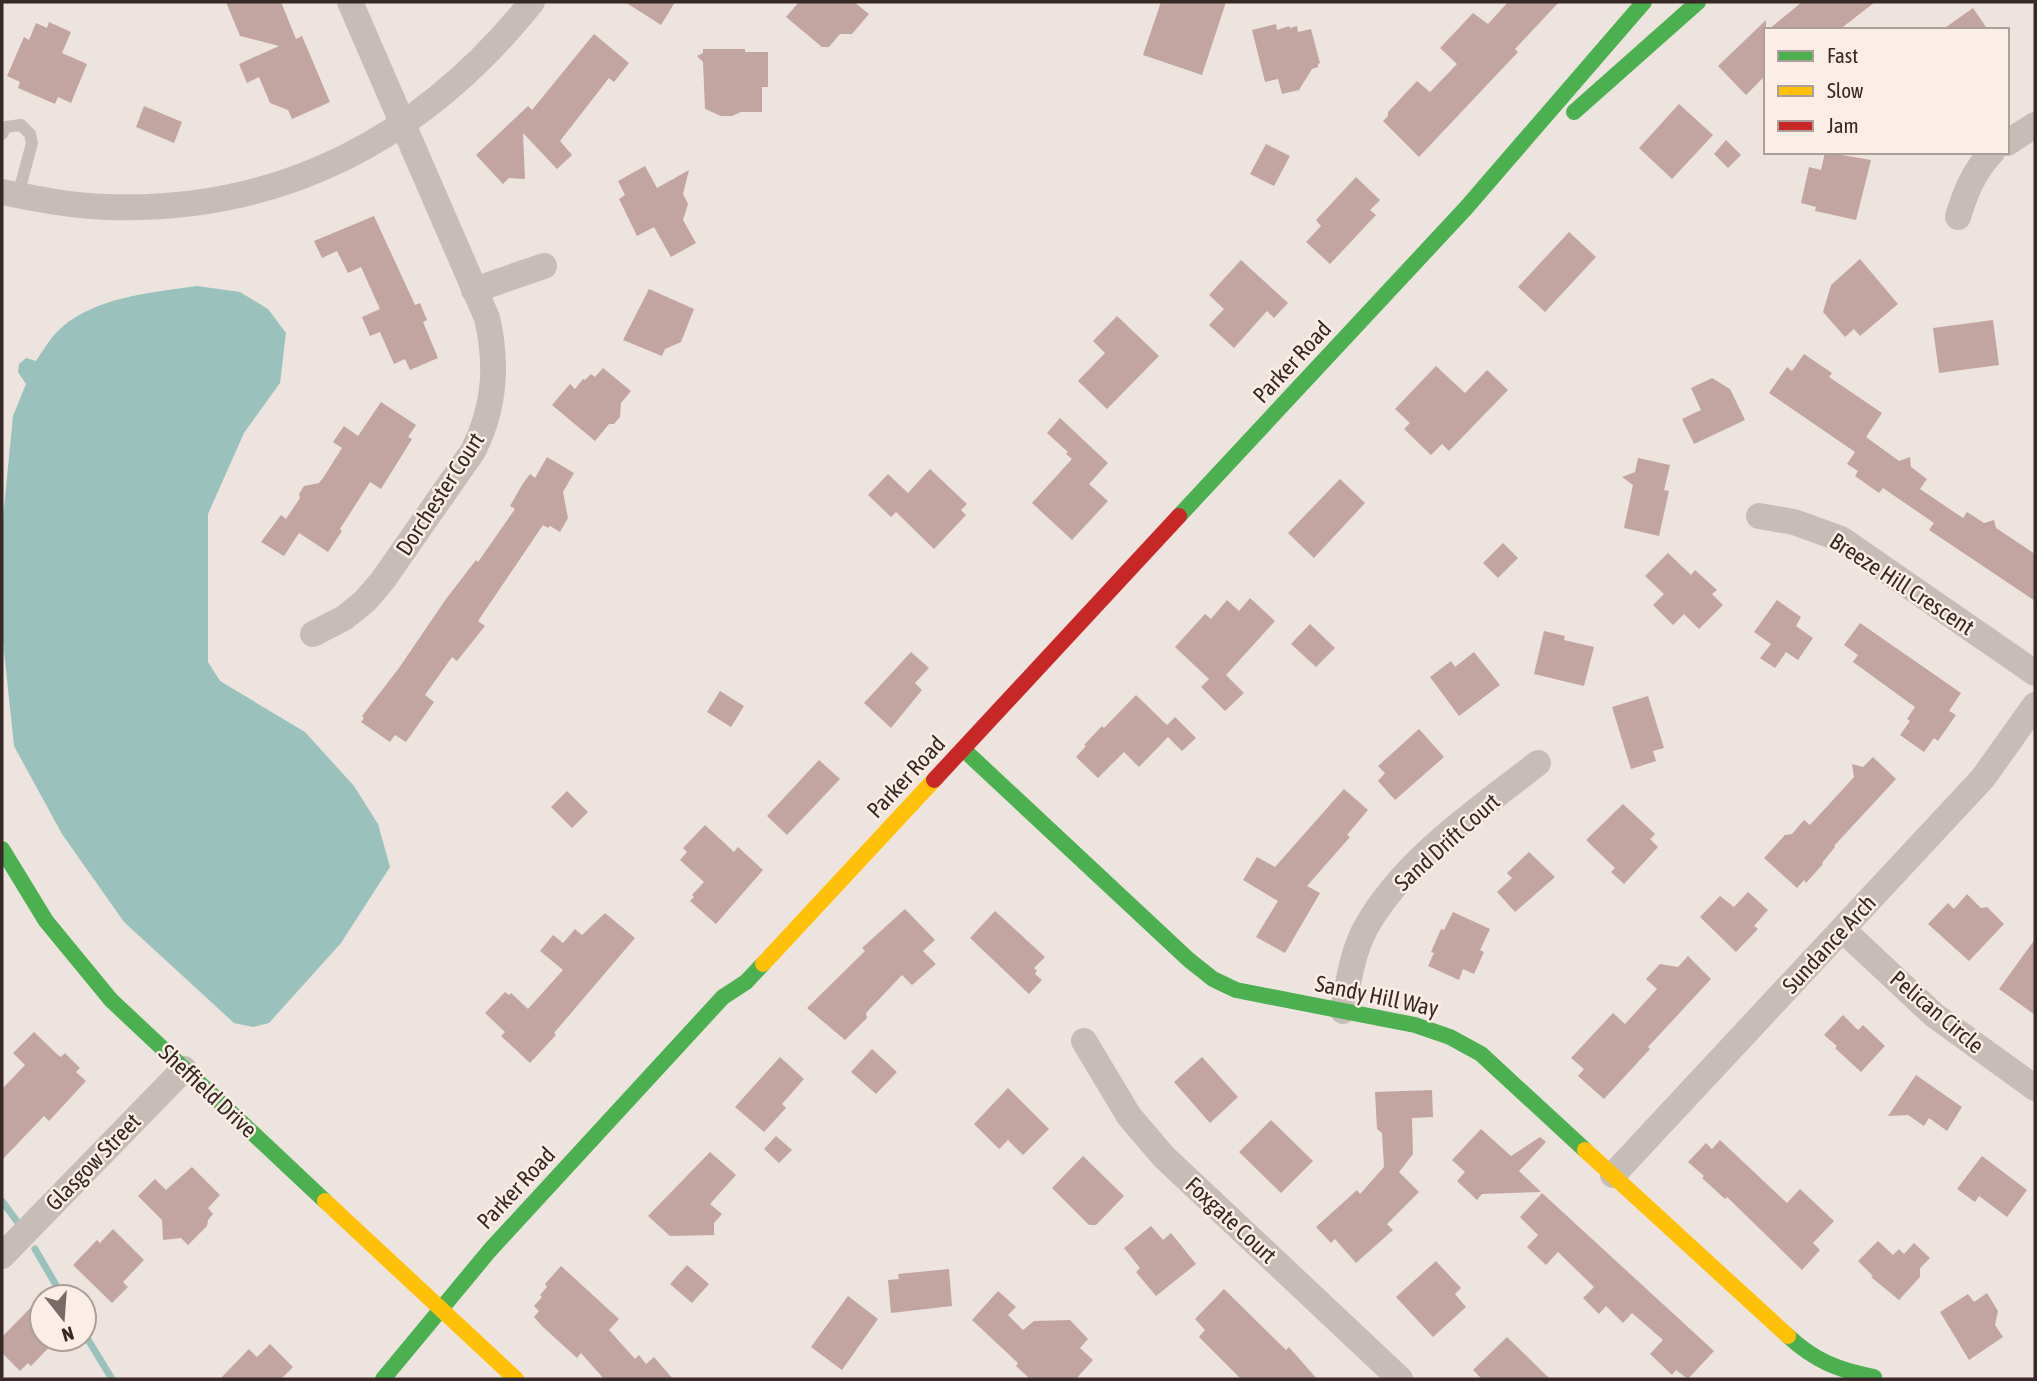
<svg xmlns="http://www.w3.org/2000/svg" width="2037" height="1381" font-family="'Asap Condensed',sans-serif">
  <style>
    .water { fill: #9ac1bb }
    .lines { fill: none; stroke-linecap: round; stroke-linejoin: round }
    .stream { stroke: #9ac1bb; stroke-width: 7 }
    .building { fill: #c2a5a0 }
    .lane { stroke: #c6bdb8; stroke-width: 12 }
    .street { stroke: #c6bdb8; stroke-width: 26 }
    .fast { stroke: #4caf50; stroke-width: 16 }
    .slow { stroke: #ffc107; stroke-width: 16 }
    .jam { stroke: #c62828; stroke-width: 16 }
    .labels { text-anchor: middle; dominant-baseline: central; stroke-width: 5; stroke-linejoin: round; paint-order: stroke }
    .street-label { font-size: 23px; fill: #372926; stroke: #faeee6 }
  </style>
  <rect width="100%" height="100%" fill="#ede4df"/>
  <path class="water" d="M 197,286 L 240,292 L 268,309 L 286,333 L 280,383 L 244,433 L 208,514 L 208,662 L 220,681 L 305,732 L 354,786 L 378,824 L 390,867 L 341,943 L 269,1023 L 253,1027 L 234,1023 L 124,922 L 62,834 L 14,746 L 2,632 L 3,518 L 13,416 L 26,384 L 18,372 L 19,364 L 26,358 L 36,361 C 42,352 48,342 55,334 C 89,297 150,293 197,286 Z"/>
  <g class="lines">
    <g class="stream">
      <polyline points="2,1201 22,1228"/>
      <polyline points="35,1249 63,1297"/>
      <polyline points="84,1333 112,1379"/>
    </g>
  </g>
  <g class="building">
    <polygon points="226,2 281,2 296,39 302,36 330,102 292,119 288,110 270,103 259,77 247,83 239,64 279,46 240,36"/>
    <polygon points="625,2 675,2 661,25"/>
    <polygon points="799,2 854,2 869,14 852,34 840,34 829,47 822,47 786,17"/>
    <polygon points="1161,2 1226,2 1202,75 1143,55"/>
    <polygon points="1508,2 1559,2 1515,49 1518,52 1419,157 1383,121 1388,116 1388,112 1417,81 1430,92 1457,64 1440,48 1473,13 1488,24"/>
    <polygon points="1802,2 1875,2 1839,30 1768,30"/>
    <polygon points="1973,8 1988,30 1942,30"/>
    <polygon points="1766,20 1766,75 1746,95 1718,66"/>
    <polygon points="49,22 71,32 62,53 87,64 71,103 58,97 55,104 18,88 20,82 7,76 24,37 29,40 36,23 47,28"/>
    <polygon points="1276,24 1277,30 1289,26 1290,28 1297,26 1298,32 1311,29 1320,63 1318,64 1318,67 1312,69 1299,90 1282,94 1278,79 1265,82 1252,30"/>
    <polygon points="594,34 629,63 614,82 609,78 560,141 572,155 557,169 523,133 525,179 509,178 503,184 476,155 528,106 532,110"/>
    <polygon points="703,49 745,49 745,52 768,52 768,87 762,87 762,112 741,112 732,116 721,116 705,109 703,62 697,56 703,53"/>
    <polygon points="1679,104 1713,135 1672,179 1639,148"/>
    <polygon points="144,106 182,122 174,143 136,127"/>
    <polygon points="1726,140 1741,155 1728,168 1714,154"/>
    <polygon points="1266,144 1290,156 1274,186 1250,174"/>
    <polygon points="1825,152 1871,160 1856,220 1815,211 1816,207 1801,203 1809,167 1821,170"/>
    <polygon points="645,166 657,188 689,170 683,194 688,204 683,220 696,243 671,257 654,227 637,236 619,199 625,195 618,181"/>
    <polygon points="1356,177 1380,200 1370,210 1376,215 1330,264 1306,242 1321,226 1316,220"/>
    <polygon points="374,216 415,305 420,303 427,320 423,322 438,358 410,370 405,359 394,364 380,332 370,336 362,317 380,309 361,267 348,273 337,251 322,258 314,241"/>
    <polygon points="1569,232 1596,257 1545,312 1518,287"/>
    <polygon points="1860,259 1898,304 1860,336 1854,329 1845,337 1823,312 1831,285"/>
    <polygon points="1241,260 1288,303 1274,318 1267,311 1234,348 1209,325 1224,309 1209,295"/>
    <polygon points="649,289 694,309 681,342 665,349 662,356 623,340"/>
    <polygon points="1117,316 1159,356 1107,409 1078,381 1105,353 1093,341"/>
    <polygon points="1993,320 1999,365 1939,373 1933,328"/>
    <polygon points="1804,354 1832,373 1829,377 1882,413 1866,437 1899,461 1910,457 1911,467 1927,479 1920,489 1963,518 1967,512 1984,523 1994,520 1996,528 2035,554 2035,601 1929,530 1934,523 1883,488 1879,493 1855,476 1858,471 1847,464 1855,452 1769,393 1787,367 1792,371"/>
    <polygon points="1436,366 1465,393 1487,370 1508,390 1449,451 1442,444 1431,455 1404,429 1410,423 1395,409"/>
    <polygon points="603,368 631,391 621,403 620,417 614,424 609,424 595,441 552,405 570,384 575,389 583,379 585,380 591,374 595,377"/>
    <polygon points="1712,378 1730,389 1745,420 1694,444 1682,419 1701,410 1691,388"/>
    <polygon points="381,402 416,425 408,437 412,439 381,489 370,482 340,529 342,531 328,552 299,533 284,556 261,542 281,515 286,519 300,498 299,494 304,486 319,483 323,478 342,448 333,442 344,426 358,436"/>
    <polygon points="1060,418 1108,463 1089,484 1108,501 1072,540 1032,503 1072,459 1066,454 1068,452 1047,433"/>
    <polygon points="547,457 574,473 563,492 568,518 560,532 550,526 548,528 543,525 478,621 485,626 457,661 452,657 425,695 434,702 406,742 395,735 390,742 361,722 364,718 362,716 399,668 446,599 476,560 478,562 515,509 510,506 522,485 530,474 535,478"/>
    <polygon points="1638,458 1670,465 1664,490 1669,491 1659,536 1624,528 1633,485 1622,477 1635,472"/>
    <polygon points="930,469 967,504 961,510 966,515 934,549 896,512 891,517 868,495 888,474 908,493"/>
    <polygon points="1340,479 1365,503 1314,558 1288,533"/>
    <polygon points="1503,543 1518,558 1498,578 1483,563"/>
    <polygon points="1668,553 1691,575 1695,570 1717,590 1712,594 1723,605 1699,629 1684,614 1673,625 1653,605 1664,594 1645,576"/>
    <polygon points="1250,598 1275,621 1226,675 1244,693 1225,711 1201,687 1209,679 1175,647 1205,614 1211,619 1227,600 1239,611"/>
    <polygon points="1777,600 1801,617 1796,626 1813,638 1798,660 1786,652 1775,668 1760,658 1771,644 1754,632"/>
    <polygon points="1860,623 1961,693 1949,711 1956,715 1938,741 1934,738 1924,752 1900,735 1910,721 1907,719 1915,707 1853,662 1858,655 1844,645"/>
    <polygon points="1310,624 1335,648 1316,667 1291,644"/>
    <polygon points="1544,631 1565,636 1564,640 1594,647 1584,686 1534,674"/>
    <polygon points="911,652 929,668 915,683 922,690 891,728 864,703"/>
    <polygon points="1474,652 1500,685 1459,716 1430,677 1451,661 1455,667"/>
    <polygon points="720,691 744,706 731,727 707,712"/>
    <polygon points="1136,695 1167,725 1175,717 1196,738 1182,751 1168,737 1139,767 1124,752 1098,778 1076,757 1086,746 1084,745 1102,726 1104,728"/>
    <polygon points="1648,696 1664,748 1653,751 1656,761 1631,769 1612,707"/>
    <polygon points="1419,729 1444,757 1395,800 1378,781 1385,773 1378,766"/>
    <polygon points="1873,757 1896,779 1834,846 1835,847 1822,863 1823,864 1806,883 1804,880 1797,888 1764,858 1785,835 1792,834 1804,820 1810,825 1854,777 1852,764 1863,767"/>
    <polygon points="819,760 840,779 787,835 767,816"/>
    <polygon points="1344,789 1368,810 1347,835 1350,837 1307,886 1320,893 1285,953 1256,937 1278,901 1243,880 1257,857 1275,867"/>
    <polygon points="567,791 588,812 572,828 551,807"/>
    <polygon points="1623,804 1655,834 1650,839 1658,847 1624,884 1611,872 1615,868 1586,840"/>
    <polygon points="705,825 734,852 738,847 763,870 716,924 690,901 694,897 692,895 704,882 680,860 687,852 683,848"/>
    <polygon points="1529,852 1555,877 1515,912 1497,892 1512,878 1507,873"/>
    <polygon points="1748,892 1768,910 1754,926 1758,929 1736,952 1700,917 1720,896 1734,907"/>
    <polygon points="1967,894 1981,908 1987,907 2004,924 1969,961 1928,924 1948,903 1954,909"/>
    <polygon points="905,909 935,940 923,951 936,964 912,985 902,975 866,1013 867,1018 845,1040 807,1008 865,951 862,948"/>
    <polygon points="995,911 1045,957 1034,968 1037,971 1035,974 1042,980 1029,994 970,938"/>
    <polygon points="1453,912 1490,929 1480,950 1484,952 1474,974 1463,969 1459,980 1428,966 1434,953 1431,952 1441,929 1444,930"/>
    <polygon points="605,913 635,938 554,1033 556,1035 530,1063 501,1036 505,1032 485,1013 505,992 509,995 511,993 528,1009 563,970 540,951 553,935 563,943 575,929 582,935"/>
    <polygon points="2035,939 2035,1015 1999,989"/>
    <polygon points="1688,956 1711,979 1648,1047 1650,1049 1604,1099 1578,1076 1584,1069 1571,1058 1613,1013 1625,1024 1657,989 1646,979 1660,964 1678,967"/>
    <polygon points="1843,1015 1858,1030 1863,1025 1885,1046 1861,1072 1835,1048 1837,1046 1824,1035"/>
    <polygon points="34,1032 58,1055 61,1057 65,1053 80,1068 76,1072 86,1081 49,1121 44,1116 2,1160 2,1089 25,1065 13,1053"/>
    <polygon points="872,1049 897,1072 876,1094 851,1072"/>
    <polygon points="780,1057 804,1079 782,1104 786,1108 764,1132 735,1107"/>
    <polygon points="1202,1057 1238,1097 1210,1123 1174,1082"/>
    <polygon points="1916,1075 1962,1107 1947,1131 1929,1118 1924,1126 1908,1115 1888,1116"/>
    <polygon points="1008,1088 1049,1129 1023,1155 1008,1140 999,1149 974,1124"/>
    <polygon points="1432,1090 1433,1117 1412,1118 1413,1154 1399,1172 1419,1192 1387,1224 1393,1230 1356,1263 1335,1239 1331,1243 1316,1227 1357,1190 1360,1194 1384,1167 1382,1133 1377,1129 1375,1092"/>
    <polygon points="1271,1120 1313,1161 1281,1193 1239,1152"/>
    <polygon points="1481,1129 1511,1156 1540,1137 1546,1142 1519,1171 1541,1192 1482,1194 1477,1200 1457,1181 1465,1172 1452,1160"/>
    <polygon points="776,1136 792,1150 779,1163 764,1149"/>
    <polygon points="1720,1140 1787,1203 1800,1189 1834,1221 1813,1243 1820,1250 1802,1270 1727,1197 1725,1199 1702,1178 1704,1176 1688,1162 1706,1143 1712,1149"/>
    <polygon points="710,1152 736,1175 710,1204 722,1214 714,1223 714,1235 670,1236 648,1216"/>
    <polygon points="1083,1156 1124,1196 1096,1225 1089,1225 1052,1188"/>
    <polygon points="1982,1156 2027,1190 2007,1217 1979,1196 1975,1202 1957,1189"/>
    <polygon points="192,1167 220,1195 208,1208 213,1214 208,1220 207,1226 188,1245 181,1238 163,1240 162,1220 138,1196 155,1179 166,1190"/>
    <polygon points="1542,1193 1714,1351 1688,1379 1676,1370 1672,1375 1650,1354 1663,1340 1632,1313 1623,1323 1606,1306 1599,1314 1583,1298 1594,1287 1558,1252 1546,1265 1527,1247 1538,1235 1520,1217"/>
    <polygon points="1151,1226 1163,1240 1171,1233 1196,1264 1156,1296 1136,1272 1140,1268 1124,1248"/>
    <polygon points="113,1229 144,1260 123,1282 128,1287 112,1303 73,1265 97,1240 100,1243"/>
    <polygon points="1878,1241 1893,1255 1899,1249 1904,1254 1914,1243 1930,1258 1920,1268 1920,1277 1899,1300 1871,1277 1873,1276 1858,1261"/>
    <polygon points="1436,1261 1461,1288 1455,1294 1466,1307 1433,1337 1396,1297"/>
    <polygon points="687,1265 709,1284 692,1303 670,1284"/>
    <polygon points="561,1266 619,1319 609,1330 635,1359 639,1355 646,1364 654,1357 673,1379 604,1379 581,1353 577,1358 542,1326 534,1317 539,1311 534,1306 542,1297 540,1295 547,1287 545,1284"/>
    <polygon points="949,1269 952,1306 891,1313 888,1280 899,1279 898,1274"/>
    <polygon points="1224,1289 1286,1350 1289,1347 1317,1379 1241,1379 1199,1337 1205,1330 1195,1319"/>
    <polygon points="998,1291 1016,1307 1008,1315 1023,1330 1034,1321 1070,1320 1088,1339 1080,1348 1093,1360 1076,1379 1030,1379 1016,1366 1018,1363 972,1320"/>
    <polygon points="1987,1293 1998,1311 1995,1325 2003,1337 1969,1360 1940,1312 1968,1294 1974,1302"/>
    <polygon points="42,1296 42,1339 57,1339 31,1366 28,1363 20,1371 2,1353 2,1337"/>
    <polygon points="848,1296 878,1319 842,1370 811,1347"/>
    <polygon points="1507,1337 1550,1379 1482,1379 1473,1370"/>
    <polygon points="270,1344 293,1367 281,1379 220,1379 249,1349 257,1357"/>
  </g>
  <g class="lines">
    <polyline class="lane" points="2,134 6,127 21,125 30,134 32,143 18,195"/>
    <g class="street">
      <polyline points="2007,143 2035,125"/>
      <path d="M 2,192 C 37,199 72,206 107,207 C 283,213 424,137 532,2"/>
      <path d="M 1958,217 C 1965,193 1974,171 1992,152"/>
      <polyline points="474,290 544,266"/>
      <polyline points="1759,516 1794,522 1841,539 2035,673"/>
      <path d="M 313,634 L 344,618 L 365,601 L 383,580 L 473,451 C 495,408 498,365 487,318 L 350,2"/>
      <polyline points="1843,930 1934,1015 2035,1088"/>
      <path d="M 1343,1011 C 1348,984 1352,954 1365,929 C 1404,859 1477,811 1538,763"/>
      <polyline points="1084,1041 1129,1116 1164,1157 1400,1379"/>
      <polyline points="1613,1175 1983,778 2035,705"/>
      <polyline points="2,1256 184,1069"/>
    </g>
    <g class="fast">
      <polyline points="1574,112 1698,2"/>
      <polyline points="1179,516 1466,208 1644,2"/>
      <polyline points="963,749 1189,960 1213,979 1236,990 1415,1025 1450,1037 1481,1054 1585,1150"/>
      <polyline points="2,849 46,921 111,1000 325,1201"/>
      <path d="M 1788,1336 C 1815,1361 1838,1370 1874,1377"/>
      <polyline points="383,1379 490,1250 723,997 746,982 763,964"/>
    </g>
    <g class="slow">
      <polyline points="763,964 934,780"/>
      <polyline points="1585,1150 1788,1336"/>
      <polyline points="325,1201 516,1379"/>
    </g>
    <polyline class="jam" points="934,780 1179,516"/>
  </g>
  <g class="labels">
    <g class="street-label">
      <text transform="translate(1292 362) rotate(-47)">Parker Road</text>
      <text transform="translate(440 494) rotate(-57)">Dorchester Court</text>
      <text transform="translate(1902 584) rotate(33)">Breeze Hill Crescent</text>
      <text transform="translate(906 777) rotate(-47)">Parker Road</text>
      <text transform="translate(1447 842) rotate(-42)">Sand Drift Court</text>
      <text transform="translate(1829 944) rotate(-47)">Sundance Arch</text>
      <text transform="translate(1377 996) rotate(12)">Sandy Hill Way</text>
      <text transform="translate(1937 1012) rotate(40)">Pelican Circle</text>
      <text transform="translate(208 1091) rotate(43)">Sheffield Drive</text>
      <text transform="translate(93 1162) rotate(-46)">Glasgow Street</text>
      <text transform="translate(516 1188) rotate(-47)">Parker Road</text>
      <text transform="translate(1231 1220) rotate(43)">Foxgate Court</text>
    </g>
  </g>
  <rect width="2037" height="1381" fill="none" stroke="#372926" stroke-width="7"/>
  <rect x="1764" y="28" width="245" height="126" fill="#faeee6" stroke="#ac9f99" stroke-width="2"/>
  <rect x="1778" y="51" width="35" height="10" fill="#4caf50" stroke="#ac9f99" stroke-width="2"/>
  <text x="1827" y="63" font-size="21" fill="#372926">Fast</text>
  <rect x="1778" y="86" width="35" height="10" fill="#ffc107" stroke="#ac9f99" stroke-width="2"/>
  <text x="1827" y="98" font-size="21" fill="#372926">Slow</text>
  <rect x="1778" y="121" width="35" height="10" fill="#c62828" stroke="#ac9f99" stroke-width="2"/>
  <text x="1827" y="133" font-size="21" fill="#372926">Jam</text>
  <g transform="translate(63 1318) rotate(163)"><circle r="33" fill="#faeee6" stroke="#ac9f99" stroke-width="2"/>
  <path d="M0-5L12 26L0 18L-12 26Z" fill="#776a67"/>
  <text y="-10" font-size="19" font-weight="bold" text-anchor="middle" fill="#372926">N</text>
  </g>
</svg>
